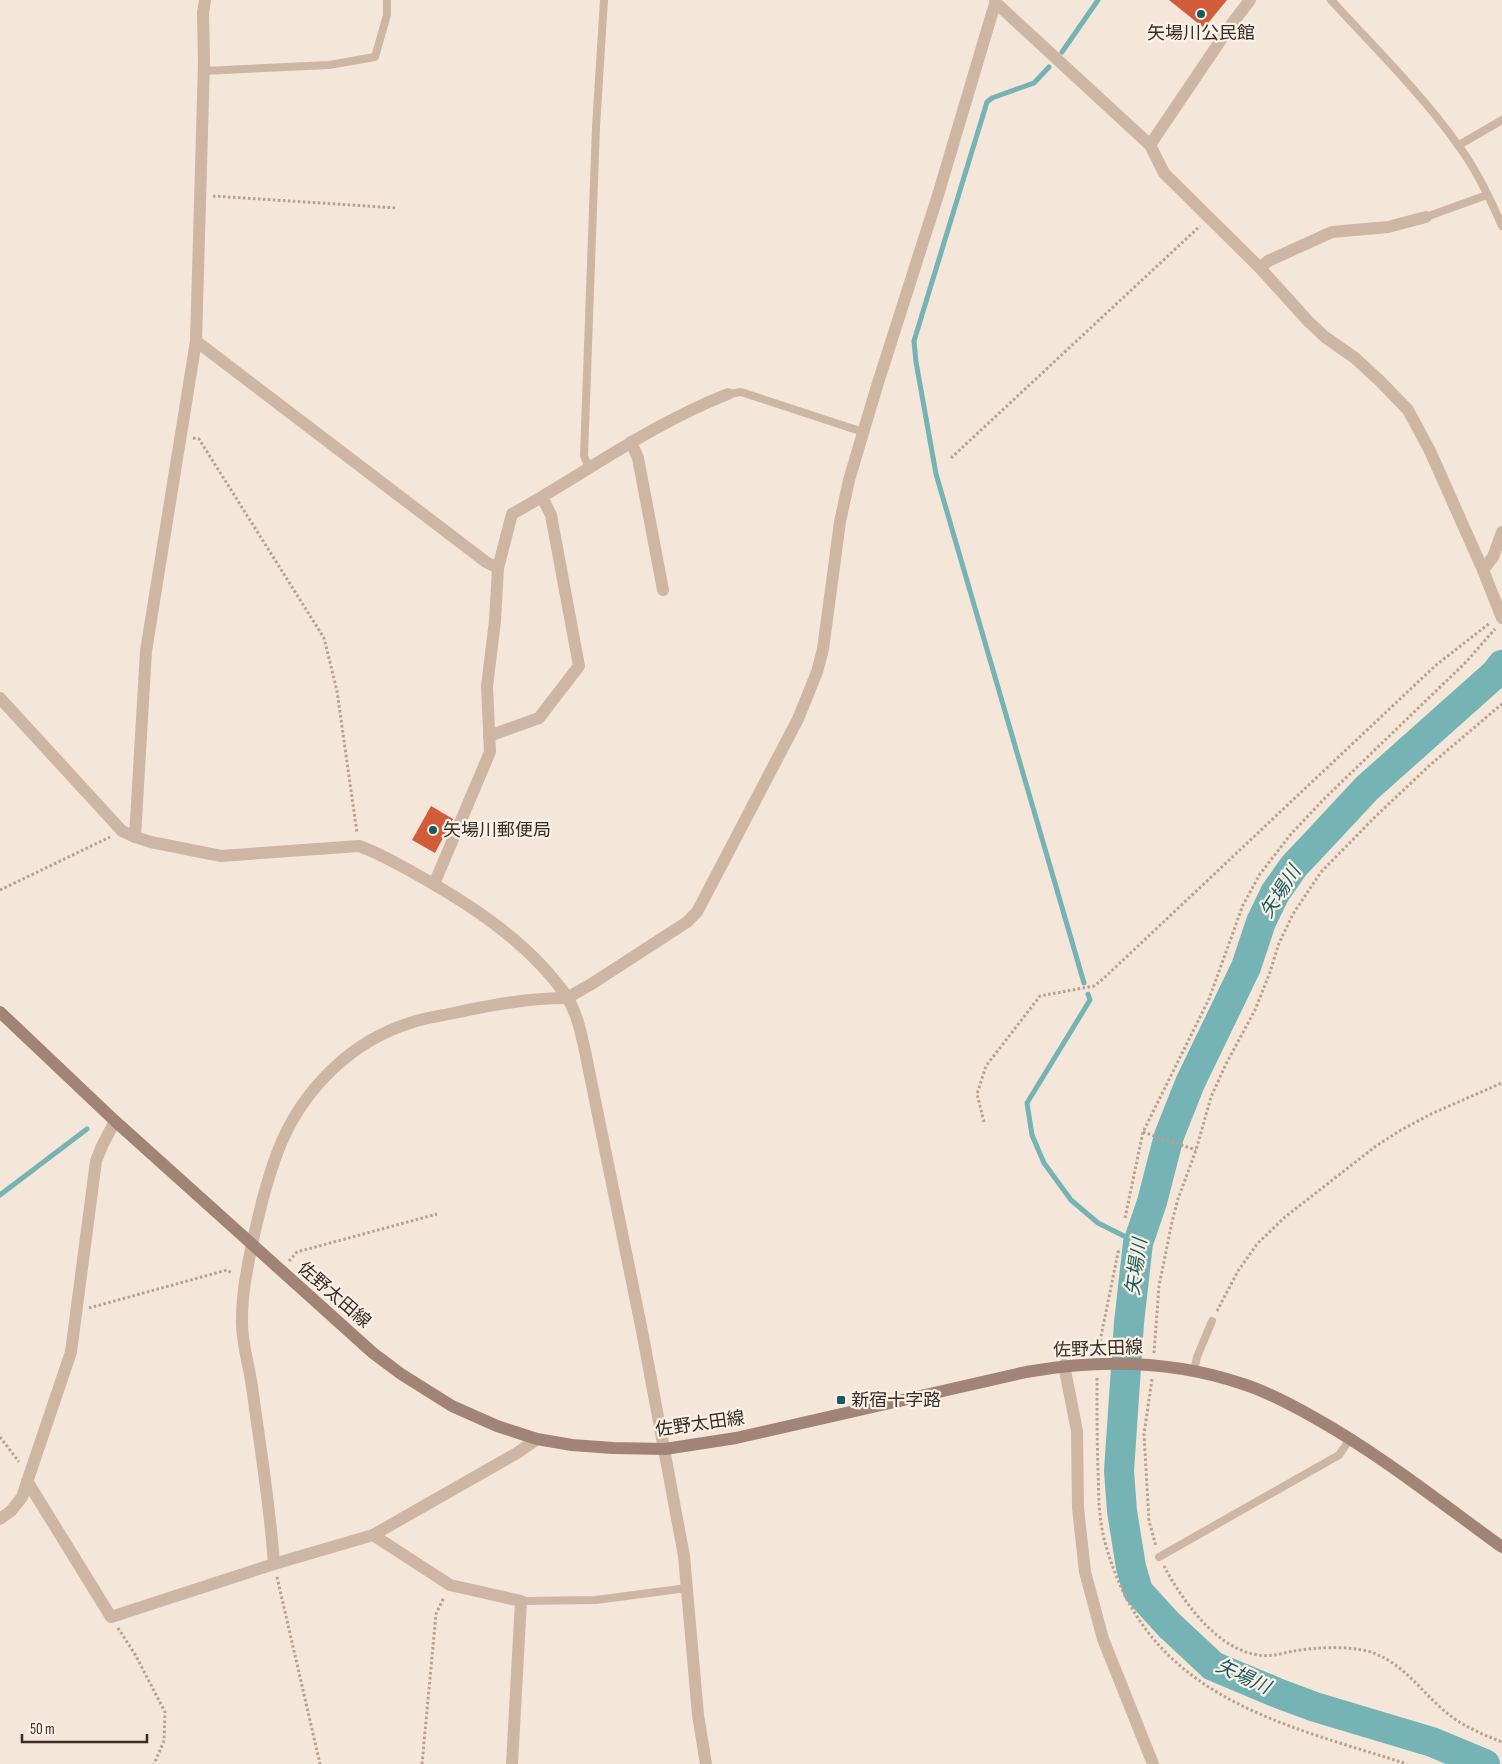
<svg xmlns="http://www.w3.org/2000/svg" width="1502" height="1764" font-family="'Sofia Sans Condensed','Noto Sans JP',sans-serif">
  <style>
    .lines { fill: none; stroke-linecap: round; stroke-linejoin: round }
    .stream { stroke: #75b3b4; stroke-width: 5 }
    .river { stroke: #75b3b4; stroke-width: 30 }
    .building { fill: #d25b3a }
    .path { stroke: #b9a08e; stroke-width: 3; stroke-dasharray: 2.5 2.5; stroke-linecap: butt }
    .service { stroke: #cdb6a4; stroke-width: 8 }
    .minor { stroke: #cdb6a4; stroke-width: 12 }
    .tertiary { stroke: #cdb6a4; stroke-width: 12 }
    .secondary { stroke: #a18475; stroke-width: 12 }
    .poi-dot { fill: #185a5e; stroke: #fbf1e6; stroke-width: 2 }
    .labels { text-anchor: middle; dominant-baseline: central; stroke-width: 4.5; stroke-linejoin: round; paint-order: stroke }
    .poi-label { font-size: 18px; fill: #382c26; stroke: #fbf1e6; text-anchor: start }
    .street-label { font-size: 18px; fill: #382c26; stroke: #fbf1e6 }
    .water-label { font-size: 19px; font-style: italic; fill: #185a5e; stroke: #fbf1e6 }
  </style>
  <rect width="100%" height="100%" fill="#f4e7d9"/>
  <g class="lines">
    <g class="stream">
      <polyline points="1062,52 1098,0"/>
      <polyline points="1049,67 1034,83 992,98 987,102 914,341 916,362 936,474 1084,983"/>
      <polyline points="1088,994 1090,1000 1027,1103 1032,1135 1044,1163 1071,1200 1098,1223 1138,1243"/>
      <polyline points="0,1195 87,1129"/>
    </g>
    <polyline class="river" points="1485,1764 1432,1742 1315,1707 1280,1694 1213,1666 1169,1625 1138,1591 1131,1567 1122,1511 1119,1471 1129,1323 1138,1243 1152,1202 1169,1136 1190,1083 1246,967 1261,922 1275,893 1294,866 1312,847 1367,788 1495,674 1502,665"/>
  </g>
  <g class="building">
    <polygon points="1169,0 1227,0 1204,28"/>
    <polygon points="431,806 453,819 435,853 412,840"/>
  </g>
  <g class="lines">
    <g class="path">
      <polyline points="213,196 397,208"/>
      <polyline points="193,438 199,439 324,638 337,691 357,833"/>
      <polyline points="951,458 1200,226"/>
      <polyline points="0,890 110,837"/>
      <polyline points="984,1122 977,1094 986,1066 1040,996 1094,986 1103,979 1436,665 1490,623"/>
      <polyline points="1143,1132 1196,1150"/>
      <polyline points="1125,1218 1143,1132 1209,999 1243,905 1260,874 1291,834 1325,798 1466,662 1495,629"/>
      <polyline points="289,1261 297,1252 437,1214"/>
      <polyline points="89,1308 227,1270 232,1273"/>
      <polyline points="1217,1311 1238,1271 1257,1244 1285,1217 1376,1146 1401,1130 1431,1114 1502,1083"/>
      <polyline points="1098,1351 1119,1248"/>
      <polyline points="1154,1353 1159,1286 1172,1222 1178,1199 1196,1150 1211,1097 1226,1064 1255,1010 1269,975 1279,943 1293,914 1321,872 1376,816 1430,765 1502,704"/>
      <path d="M 1097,1378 C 1097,1409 1097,1441 1098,1472 C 1099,1486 1098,1500 1100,1514 C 1102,1539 1111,1564 1121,1587 C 1174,1704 1296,1728 1407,1764"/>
      <polyline points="1152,1379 1144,1434 1149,1521 1156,1546"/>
      <polyline points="0,1437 19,1462"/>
      <path d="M 1164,1566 C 1184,1604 1225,1662 1275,1655 C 1281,1654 1288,1652 1294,1651 C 1316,1647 1355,1645 1376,1654 C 1403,1665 1419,1688 1440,1707 C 1458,1724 1479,1733 1502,1742"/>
      <polyline points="277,1577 320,1764"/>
      <polyline points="118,1628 136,1656 165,1712 164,1741 154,1764"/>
      <polyline points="422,1764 436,1614 444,1597"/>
    </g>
    <g class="service">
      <path d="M 1331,0 C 1374,47 1421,93 1458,145 C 1476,169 1490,198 1502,226"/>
      <polyline points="204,71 329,65 375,57 387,15 387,0"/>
      <polyline points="1459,145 1502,120"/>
      <polyline points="1426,217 1487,195"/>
      <polyline points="728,394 741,392 863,432"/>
      <polyline points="589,468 584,456 596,127 604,0"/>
      <polyline points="1194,1371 1197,1357 1212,1321"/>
      <polyline points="1159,1557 1339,1455 1350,1439"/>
      <polyline points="521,1601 596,1600 687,1588"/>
    </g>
    <g class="minor">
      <polyline points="995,2 1150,145 1164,173 1260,268 1308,321 1325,337 1355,358 1380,381 1408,410 1430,451 1483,570 1502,618"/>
      <polyline points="1150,145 1231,25 1250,0"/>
      <polyline points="1260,268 1268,261 1332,232 1388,227 1426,217"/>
      <polyline points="196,341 486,562 498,568"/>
      <polyline points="631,442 638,458 663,590"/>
      <polyline points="1483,570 1493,557 1502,532"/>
      <path d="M 0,698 L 122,831 L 135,837 L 151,842 L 221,856 L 359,846 C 379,853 396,863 414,873 C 470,904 530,943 567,997 C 577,1013 581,1033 585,1051 L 642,1331 L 684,1556 L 698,1715 L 706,1764"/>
      <polyline points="489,736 539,718 579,666 551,515 542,497"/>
      <polyline points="135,837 146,651 196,341 204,63 203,13 205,0"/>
      <path d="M 434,884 L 490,752 L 487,686 L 495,621 L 498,568 L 512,514 C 584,474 651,424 728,394"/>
      <polyline points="567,998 593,983 687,922 697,912 798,719 817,672 823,649 840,522 849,480 877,386 938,195 996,0"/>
      <polyline points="1064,1365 1077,1431 1078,1508 1085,1572 1103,1639 1153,1764"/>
      <path d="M 27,1481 L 111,1617 L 274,1564 C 270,1505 260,1446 252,1387 C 249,1364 241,1342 242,1319 C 242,1293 247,1269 252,1244"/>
      <polyline points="373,1535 450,1585 521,1601 512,1764"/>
      <polyline points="274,1564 373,1535 517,1453 537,1439"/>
    </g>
    <g class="tertiary">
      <path d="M 252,1244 C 260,1209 268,1174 282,1141 C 306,1087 352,1041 410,1023 C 424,1018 440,1016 454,1013 C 492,1005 528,998 567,998"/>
      <polyline points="0,1519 11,1511 22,1497 71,1352 96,1161 102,1146 115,1121"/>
    </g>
    <path class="secondary" d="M 0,1012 L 115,1121 L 373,1353 L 401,1374 L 452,1406 L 497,1426 L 537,1439 L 572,1445 L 613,1448 L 665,1449 L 736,1438 L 1026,1372 C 1099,1359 1172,1360 1243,1384 C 1268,1392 1292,1405 1315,1418 C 1381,1455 1441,1503 1502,1547"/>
  </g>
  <g class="poi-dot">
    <circle cx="1201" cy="14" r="5"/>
    <circle cx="433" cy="830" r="5"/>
    <rect x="836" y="1395" width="10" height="10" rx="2.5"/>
  </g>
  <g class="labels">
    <g class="poi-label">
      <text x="1201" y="33" text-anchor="middle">矢場川公民館</text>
      <text x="443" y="830">矢場川郵便局</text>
      <text x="851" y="1400">新宿十字路</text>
    </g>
    <g class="street-label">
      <text transform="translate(334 1295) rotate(41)">佐野太田線</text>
      <text transform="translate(1098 1349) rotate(-2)">佐野太田線</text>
      <text transform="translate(700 1424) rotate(-8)">佐野太田線</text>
    </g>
    <g class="water-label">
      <text transform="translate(1281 892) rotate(-57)">矢場川</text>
      <text transform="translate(1137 1267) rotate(-82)">矢場川</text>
      <text transform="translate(1243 1677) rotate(25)">矢場川</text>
    </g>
  </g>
  <path d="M22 1734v8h125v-8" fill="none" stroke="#382c26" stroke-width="2.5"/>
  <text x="30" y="1734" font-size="15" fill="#382c26" stroke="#fbf1e6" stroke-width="4" paint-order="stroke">50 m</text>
</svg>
